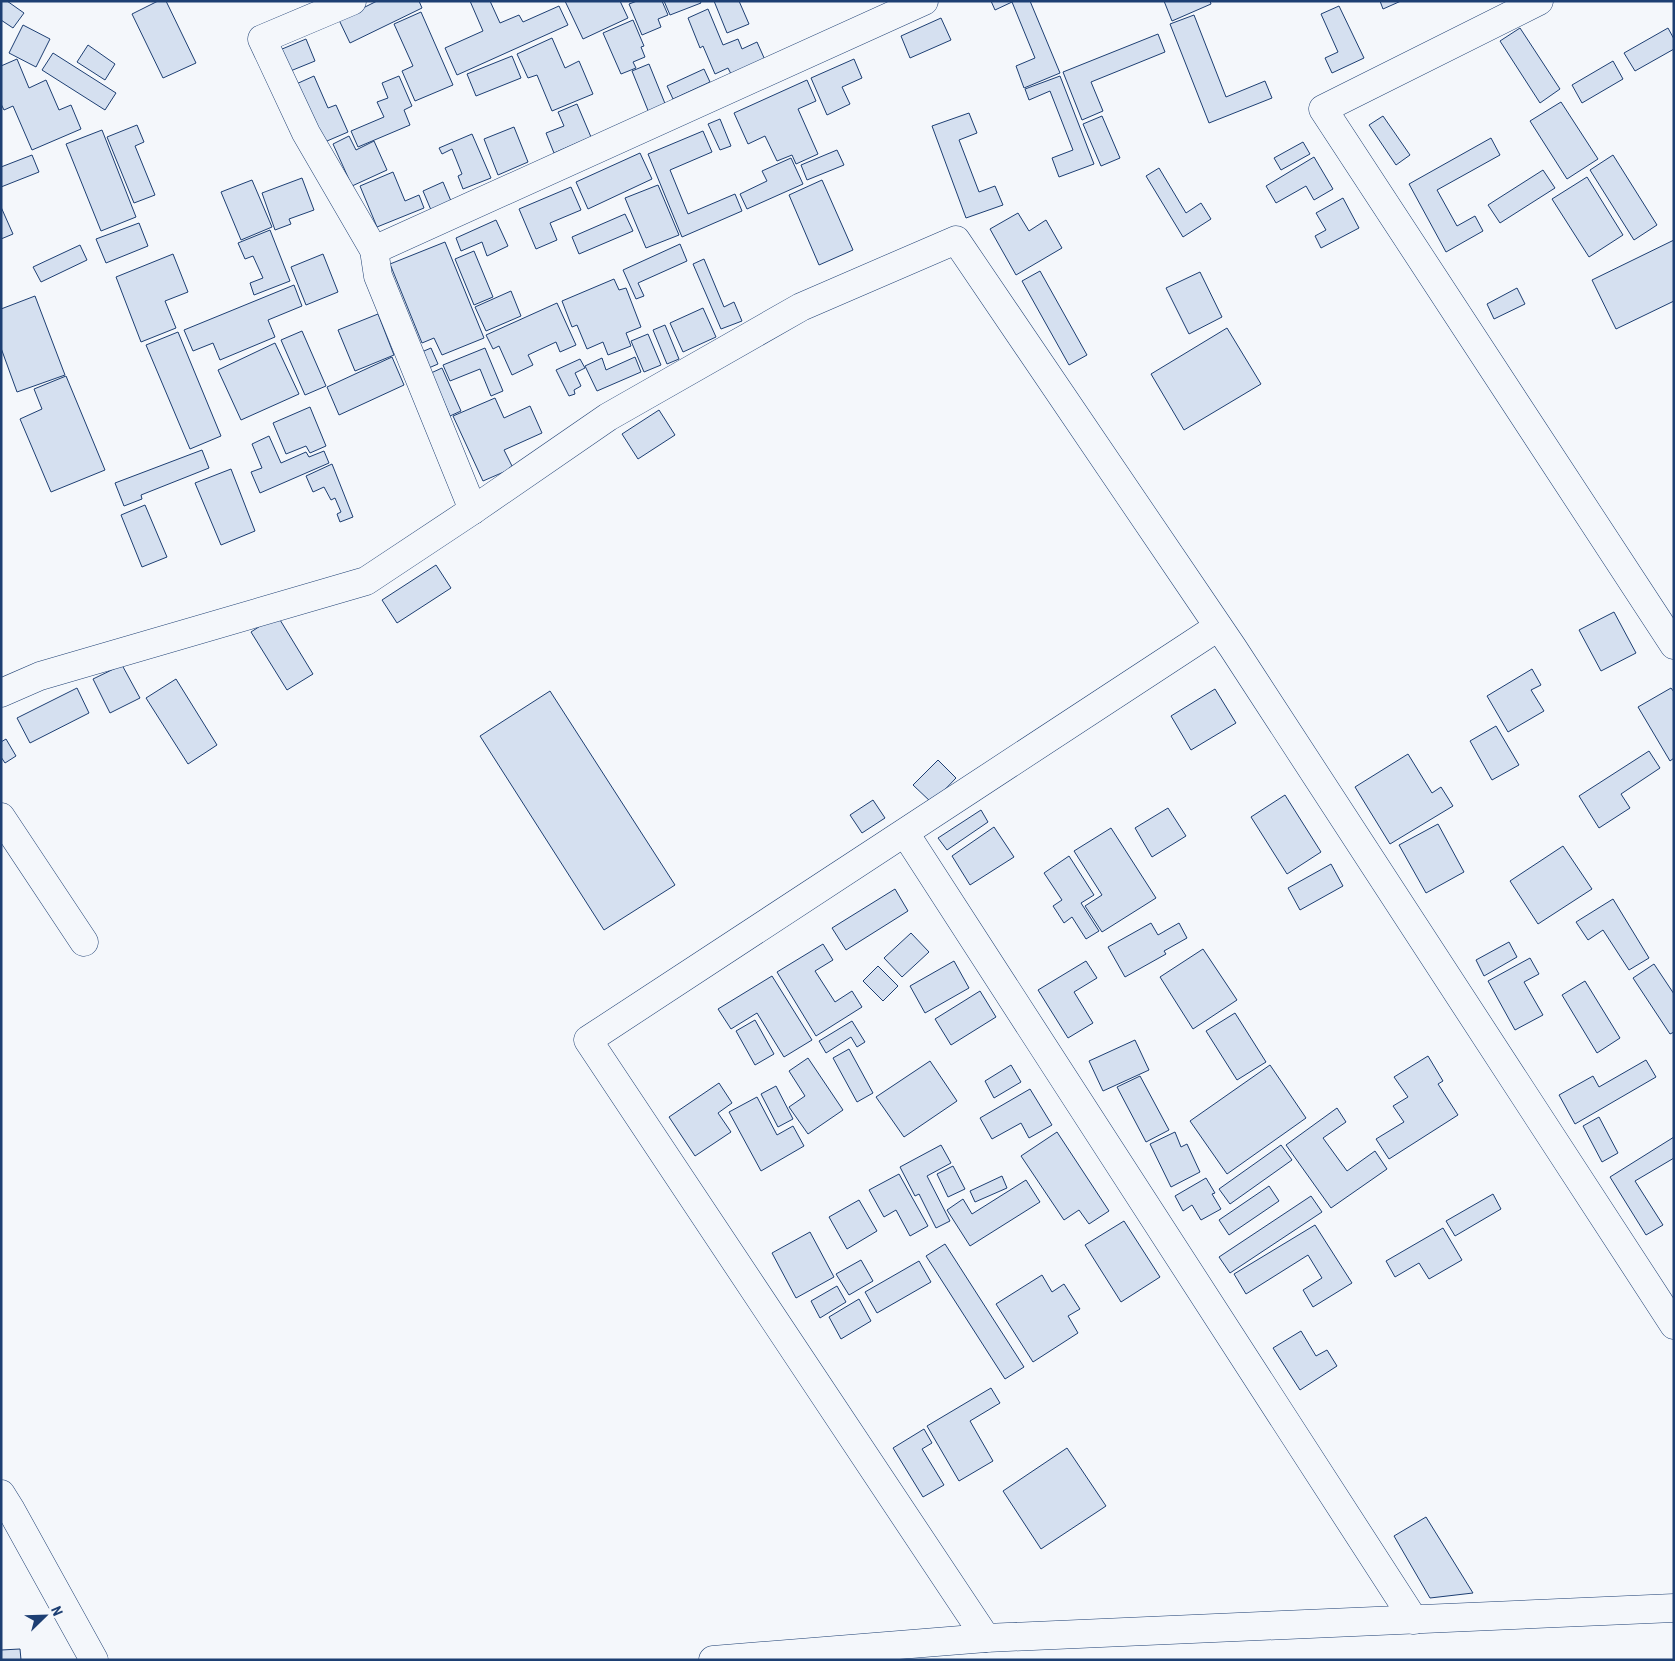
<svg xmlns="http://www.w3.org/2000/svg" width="1675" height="1661" font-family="'Roboto Condensed',sans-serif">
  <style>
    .building { fill: #d5e0f0; stroke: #1d3f73 }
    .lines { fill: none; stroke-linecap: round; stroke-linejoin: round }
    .street-casing { stroke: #1d3f73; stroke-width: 29 }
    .street { stroke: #f4f7fb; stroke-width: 28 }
  </style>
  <rect width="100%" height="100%" fill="#f4f7fb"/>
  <g class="building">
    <polygon points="1,1 7,1 24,13 13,28 1,20"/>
    <polygon points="158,1 166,1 196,63 163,78 132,14"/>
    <polygon points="377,1 419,1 422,8 350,43 339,20"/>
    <polygon points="470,1 490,1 500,23 519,15 523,22 559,6 568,25 457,75 445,48 483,31"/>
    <polygon points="565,1 620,1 628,18 583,39"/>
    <polygon points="637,1 662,1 668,15 658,19 661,27 642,35 629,4"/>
    <polygon points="664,1 700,1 701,3 670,15"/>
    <polygon points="714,1 739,1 749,24 727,33"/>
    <polygon points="991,1 1030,1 1060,73 1024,88 1016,66 1035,58 1012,2 995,10"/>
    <polygon points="1164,1 1210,1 1211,4 1172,21"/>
    <polygon points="1380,1 1401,1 1383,9"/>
    <polygon points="1339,6 1364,58 1332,73 1325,58 1338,52 1321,14"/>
    <polygon points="708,9 723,45 738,39 742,49 757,42 765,60 731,74 728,68 715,74 703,46 700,48 688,18"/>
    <polygon points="421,12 453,85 415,101 402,71 413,66 394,24"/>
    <polygon points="1194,15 1226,97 1265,81 1272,98 1209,123 1170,24"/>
    <polygon points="941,18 951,40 910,58 901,36"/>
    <polygon points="633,20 644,46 641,47 645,57 633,62 636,68 621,74 603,33"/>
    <polygon points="23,25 50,39 36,67 9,53"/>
    <polygon points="1520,28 1560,89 1540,103 1500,41"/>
    <polygon points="1668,28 1674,39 1674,49 1635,71 1624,53"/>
    <polygon points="1158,34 1165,52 1091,82 1103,111 1082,120 1063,72"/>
    <polygon points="552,38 565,68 579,61 593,94 552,111 537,75 528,78 517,54"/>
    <polygon points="306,39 315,61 283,74 275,52"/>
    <polygon points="88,45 115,64 105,80 77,62"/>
    <polygon points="53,53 116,93 105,110 42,70"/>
    <polygon points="512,56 521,78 476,96 467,74"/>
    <polygon points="17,59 29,88 46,80 59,110 71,105 81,129 32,150 13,106 4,110 1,104 1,66"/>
    <polygon points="854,59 862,78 842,87 850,104 827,115 811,78"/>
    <polygon points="1613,61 1623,79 1582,103 1572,85"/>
    <polygon points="649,64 666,106 649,113 632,71"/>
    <polygon points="704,69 710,82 673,99 667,86"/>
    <polygon points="314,76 328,108 336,105 348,132 320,144 294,85"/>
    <polygon points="399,76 412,106 404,110 410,125 358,147 351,131 384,117 377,102 388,98 382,83"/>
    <polygon points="1060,76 1094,164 1059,177 1052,158 1073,150 1050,91 1029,100 1025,89"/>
    <polygon points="807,80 816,101 798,109 818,154 796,164 792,155 777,161 765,136 748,144 734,113"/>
    <polygon points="1561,102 1598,159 1567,179 1530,121"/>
    <polygon points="577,104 591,137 554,153 546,133 564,126 558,112"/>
    <polygon points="969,113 977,133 959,140 979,192 995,186 1003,205 966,218 932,126"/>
    <polygon points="1102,116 1120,158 1101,166 1083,124"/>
    <polygon points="1383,116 1410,155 1396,165 1369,125"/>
    <polygon points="720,119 731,146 720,150 708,124"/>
    <polygon points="137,125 144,142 135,146 155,195 134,203 107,137"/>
    <polygon points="514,127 528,162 498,175 484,139"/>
    <polygon points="102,130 136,217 101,231 66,144"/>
    <polygon points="703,131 712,152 670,170 688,214 735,194 742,211 682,237 648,154"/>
    <polygon points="472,134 491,178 463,189 458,176 462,174 452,149 442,154 439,148"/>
    <polygon points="349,136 356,150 374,141 387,170 352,186 333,144"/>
    <polygon points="1491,138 1500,155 1437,190 1457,226 1475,216 1483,231 1446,252 1409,184"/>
    <polygon points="1303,142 1310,154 1281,170 1274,158"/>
    <polygon points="837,150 844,165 807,180 801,165"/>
    <polygon points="640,153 652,179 588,209 576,182"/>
    <polygon points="32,155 39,172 1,187 1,167"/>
    <polygon points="1613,155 1657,225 1634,240 1590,170"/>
    <polygon points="1314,157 1333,189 1314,200 1306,186 1276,203 1266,186"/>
    <polygon points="791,158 803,184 747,209 740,194 767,181 762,171"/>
    <polygon points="1159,168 1186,213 1201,203 1211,219 1183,237 1146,176"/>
    <polygon points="1543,170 1555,188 1500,223 1488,205"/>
    <polygon points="393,172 405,201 419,195 424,208 377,227 360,186"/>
    <polygon points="1587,177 1623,235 1589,257 1552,199"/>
    <polygon points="302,178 314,210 289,219 291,224 275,230 262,193"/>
    <polygon points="252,180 272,227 241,240 221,192"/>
    <polygon points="822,180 853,250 819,265 789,195"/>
    <polygon points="443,182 451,201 431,210 423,191"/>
    <polygon points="658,185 679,235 646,248 625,198"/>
    <polygon points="571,187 581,210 550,223 557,240 536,249 519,209"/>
    <polygon points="1343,198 1359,228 1321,248 1315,236 1326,230 1316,213"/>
    <polygon points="1,207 13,234 1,239"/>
    <polygon points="1018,213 1029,231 1046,220 1062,248 1016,275 990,229"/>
    <polygon points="625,214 633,231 579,254 572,237"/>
    <polygon points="496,220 508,246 487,256 482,242 461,251 456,238"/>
    <polygon points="139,223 148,246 106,263 96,239"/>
    <polygon points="270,230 290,281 254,295 250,283 263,278 253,256 245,259 238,243"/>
    <polygon points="1674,240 1674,301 1616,329 1592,280"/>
    <polygon points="445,242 484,338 442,355 434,338 422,343 390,264"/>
    <polygon points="680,244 687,261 638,283 644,296 636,299 623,270"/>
    <polygon points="80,245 87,260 41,282 33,267"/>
    <polygon points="474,251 493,297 474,305 455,259"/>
    <polygon points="173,254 188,292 165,301 176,328 141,342 116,277"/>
    <polygon points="323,254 338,292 306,305 291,267"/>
    <polygon points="704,259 724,307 734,302 742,321 721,329 693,264"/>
    <polygon points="1040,271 1087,355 1069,365 1022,281"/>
    <polygon points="1200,272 1222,317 1189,334 1166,288"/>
    <polygon points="614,279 619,290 626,288 641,327 626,333 631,346 608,355 603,342 587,349 577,325 572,327 562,301"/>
    <polygon points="294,285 302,306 268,320 275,337 220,360 213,343 193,351 184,330"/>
    <polygon points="1517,288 1525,304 1494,319 1487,304"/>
    <polygon points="511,291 521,316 486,331 475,307"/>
    <polygon points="35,296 65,375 17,392 1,348 1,309"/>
    <polygon points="557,303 576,345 560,352 556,342 528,355 533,365 512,375 499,346 493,349 486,335"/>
    <polygon points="703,308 716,337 683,352 670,323"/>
    <polygon points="378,314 394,355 355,371 338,330"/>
    <polygon points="665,325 679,359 667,364 653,330"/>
    <polygon points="1227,328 1261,384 1184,430 1151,374"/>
    <polygon points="302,331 326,386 305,395 281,340"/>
    <polygon points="178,332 221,436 190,449 146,345"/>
    <polygon points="648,334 661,365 644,372 631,341"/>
    <polygon points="275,343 299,394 241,420 218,370"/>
    <polygon points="431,348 438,364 424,370 417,354"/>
    <polygon points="485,348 503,391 491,396 480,369 450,381 443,365"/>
    <polygon points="392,357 404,385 339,415 327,387"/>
    <polygon points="635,357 641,372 597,391 585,366 602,358 606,370"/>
    <polygon points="580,359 585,368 575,373 581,386 574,390 575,394 569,396 556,370"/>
    <polygon points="442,368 461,411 450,416 431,373"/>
    <polygon points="66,376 105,470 51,492 20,419 42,409 34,389"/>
    <polygon points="495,398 504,418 530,406 542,433 504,450 513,468 483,481 453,416"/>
    <polygon points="310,407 326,446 310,453 306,446 286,454 273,423"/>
    <polygon points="659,410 675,435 638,459 622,434"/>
    <polygon points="269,436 281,463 306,452 309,457 324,451 329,463 260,493 251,472 262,468 252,444"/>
    <polygon points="202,450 209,468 141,495 142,499 124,506 115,483"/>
    <polygon points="332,464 353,517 340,522 337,514 341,512 335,498 331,500 324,487 313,492 306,476"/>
    <polygon points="231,469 255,531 221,545 195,483"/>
    <polygon points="145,505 167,557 142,567 121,515"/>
    <polygon points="436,565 451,588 397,623 382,600"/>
    <polygon points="1614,612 1636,653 1601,671 1579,630"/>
    <polygon points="277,615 313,674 287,690 251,632"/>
    <polygon points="122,665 140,698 110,713 93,679"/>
    <polygon points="1532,669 1541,685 1531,690 1544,711 1508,732 1487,696"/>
    <polygon points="176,679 217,745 188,764 146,698"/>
    <polygon points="77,688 89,713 30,743 17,718"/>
    <polygon points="1671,688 1674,692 1674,758 1670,761 1638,707"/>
    <polygon points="1215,689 1236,723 1191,750 1171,716"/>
    <polygon points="550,691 675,885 604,930 480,736"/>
    <polygon points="1496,726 1519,765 1492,780 1470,741"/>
    <polygon points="6,739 16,756 5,763 1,757 1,742"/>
    <polygon points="1649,751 1660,768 1621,794 1630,808 1599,828 1579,796"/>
    <polygon points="1408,754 1432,793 1441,787 1453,806 1390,844 1355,787"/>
    <polygon points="938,760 956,778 932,803 913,785"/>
    <polygon points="1285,795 1321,852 1287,874 1251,817"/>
    <polygon points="873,800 885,818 862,833 850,815"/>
    <polygon points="1168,808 1186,836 1152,857 1135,828"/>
    <polygon points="981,810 988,822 947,850 938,838"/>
    <polygon points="1438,824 1464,872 1426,893 1399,845"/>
    <polygon points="994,827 1014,857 970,885 952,856"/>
    <polygon points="1111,828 1156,898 1102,932 1085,906 1102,895 1074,851"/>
    <polygon points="1563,846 1592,889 1538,924 1510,881"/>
    <polygon points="1069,856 1094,895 1081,903 1099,931 1086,939 1072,917 1064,923 1053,906 1062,900 1044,873"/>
    <polygon points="1331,864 1343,886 1300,910 1288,888"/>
    <polygon points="895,889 908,911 846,950 832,928"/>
    <polygon points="1613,899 1649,958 1629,970 1603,930 1588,940 1576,922"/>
    <polygon points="1151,923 1158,935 1179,923 1187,938 1164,951 1166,954 1125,977 1108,947"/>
    <polygon points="911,933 929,952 902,977 884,958"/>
    <polygon points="1509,942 1517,957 1484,976 1476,960"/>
    <polygon points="823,944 833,960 815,971 835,1002 852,991 862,1007 816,1036 777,972"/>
    <polygon points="1203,949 1237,1000 1193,1029 1160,977"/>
    <polygon points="1530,958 1539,974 1524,982 1543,1015 1515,1030 1488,981"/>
    <polygon points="954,961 969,988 925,1013 910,986"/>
    <polygon points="1086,961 1097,978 1074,992 1093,1023 1068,1038 1038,990"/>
    <polygon points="1654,964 1674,994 1674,1032 1670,1034 1633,978"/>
    <polygon points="878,966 898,986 883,1001 863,981"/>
    <polygon points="772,976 812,1040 784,1057 757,1013 731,1029 718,1009"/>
    <polygon points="1585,981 1620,1038 1597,1053 1562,995"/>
    <polygon points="980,991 996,1017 951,1045 935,1019"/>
    <polygon points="1235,1013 1266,1062 1237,1080 1206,1031"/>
    <polygon points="755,1020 774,1054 755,1065 736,1031"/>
    <polygon points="852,1021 865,1042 857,1047 851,1037 826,1053 819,1041"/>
    <polygon points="1135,1040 1149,1070 1103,1091 1089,1061"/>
    <polygon points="849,1049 873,1093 857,1102 833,1058"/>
    <polygon points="1428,1056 1443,1081 1438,1084 1458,1115 1389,1159 1376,1139 1404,1122 1393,1106 1408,1097 1394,1077"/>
    <polygon points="808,1058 843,1110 808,1134 789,1107 805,1096 789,1071"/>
    <polygon points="1646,1060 1656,1077 1575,1124 1559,1095 1593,1076 1599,1087"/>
    <polygon points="930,1061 957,1101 904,1137 876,1097"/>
    <polygon points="1011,1065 1021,1082 994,1098 985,1081"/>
    <polygon points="1270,1065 1306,1118 1227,1174 1190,1121"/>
    <polygon points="1140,1076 1169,1130 1146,1142 1117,1087"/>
    <polygon points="719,1083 732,1103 718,1113 731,1132 695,1156 669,1117"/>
    <polygon points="776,1086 793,1119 778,1127 761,1094"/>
    <polygon points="1030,1089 1052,1125 1029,1138 1021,1123 992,1139 980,1118"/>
    <polygon points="757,1097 777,1135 793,1126 804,1146 761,1171 729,1112"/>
    <polygon points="1337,1108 1346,1122 1323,1138 1347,1171 1375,1151 1387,1169 1331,1208 1286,1145"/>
    <polygon points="1599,1117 1618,1153 1602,1162 1583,1126"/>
    <polygon points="1057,1132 1109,1211 1089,1224 1079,1210 1064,1220 1021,1156"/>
    <polygon points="1175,1132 1181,1147 1187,1144 1200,1172 1171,1187 1150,1144"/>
    <polygon points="1674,1137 1674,1158 1635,1181 1663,1225 1646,1235 1610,1177"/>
    <polygon points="941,1145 951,1163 927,1176 950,1221 936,1228 919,1194 915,1196 900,1167"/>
    <polygon points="1281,1145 1292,1160 1230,1204 1219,1189"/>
    <polygon points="953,1166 965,1189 948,1197 937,1174"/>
    <polygon points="899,1174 928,1226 910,1236 896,1210 884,1217 869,1190"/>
    <polygon points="1002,1176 1007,1188 975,1202 970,1191"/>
    <polygon points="1206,1178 1215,1193 1212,1194 1221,1209 1201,1220 1192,1205 1183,1211 1175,1196"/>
    <polygon points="1026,1180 1040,1202 970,1246 947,1210 963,1199 972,1214"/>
    <polygon points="1269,1186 1279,1201 1229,1235 1219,1220"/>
    <polygon points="1493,1194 1501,1209 1455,1236 1446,1221"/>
    <polygon points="1311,1196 1322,1212 1230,1273 1219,1257"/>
    <polygon points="859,1200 877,1231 847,1249 829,1217"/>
    <polygon points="1124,1221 1160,1277 1121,1302 1085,1245"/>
    <polygon points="1315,1225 1352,1283 1313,1307 1303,1290 1322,1278 1308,1255 1246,1294 1234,1274"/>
    <polygon points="1443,1228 1462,1260 1429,1279 1419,1263 1395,1277 1386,1261"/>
    <polygon points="810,1232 834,1277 796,1298 772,1253"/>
    <polygon points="945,1244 1024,1367 1005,1379 926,1256"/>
    <polygon points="861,1260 873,1281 849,1295 836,1274"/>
    <polygon points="919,1261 931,1282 877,1313 865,1292"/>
    <polygon points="1042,1275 1052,1292 1064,1284 1080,1309 1068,1316 1078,1333 1033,1362 996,1304"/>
    <polygon points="837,1286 846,1302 820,1318 811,1301"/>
    <polygon points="859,1299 871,1321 841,1339 829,1317"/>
    <polygon points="1301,1331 1316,1356 1327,1350 1337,1366 1300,1390 1273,1348"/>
    <polygon points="991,1388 1000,1403 970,1421 993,1461 959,1481 927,1426"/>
    <polygon points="924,1429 932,1443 922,1449 944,1485 923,1497 893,1448"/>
    <polygon points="1067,1448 1106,1506 1041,1549 1003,1491"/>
    <polygon points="1426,1517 1473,1593 1430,1598 1394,1536"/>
    <polygon points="20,1649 21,1660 1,1660 1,1650"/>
  </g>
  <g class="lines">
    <g class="street-casing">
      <g id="street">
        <polyline points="352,1 262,39 306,133 374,250 378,276 473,510"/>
        <polyline points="1539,1 1323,109 1674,645"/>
        <polyline points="374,250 924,1"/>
        <polyline points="1,693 40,676 366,581 473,510 608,417 801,307 956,240 1233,648 1674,1325"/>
        <polyline points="1,817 84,942"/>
        <polyline points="905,833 1414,1620"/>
        <polyline points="1,1494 11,1510 94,1660"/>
        <polyline points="986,1638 588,1040 1218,627"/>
        <polyline points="713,1660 986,1638 1674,1608"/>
      </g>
    </g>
    <use href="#street" class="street"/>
  </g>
  <rect width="1675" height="1661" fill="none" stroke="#1d3f73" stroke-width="5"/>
  <g transform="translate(45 1616) rotate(67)" stroke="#f4f7fb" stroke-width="4" paint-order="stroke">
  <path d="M0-4L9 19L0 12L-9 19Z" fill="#1d3f73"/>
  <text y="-8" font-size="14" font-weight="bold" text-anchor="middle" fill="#1d3f73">N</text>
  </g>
</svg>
